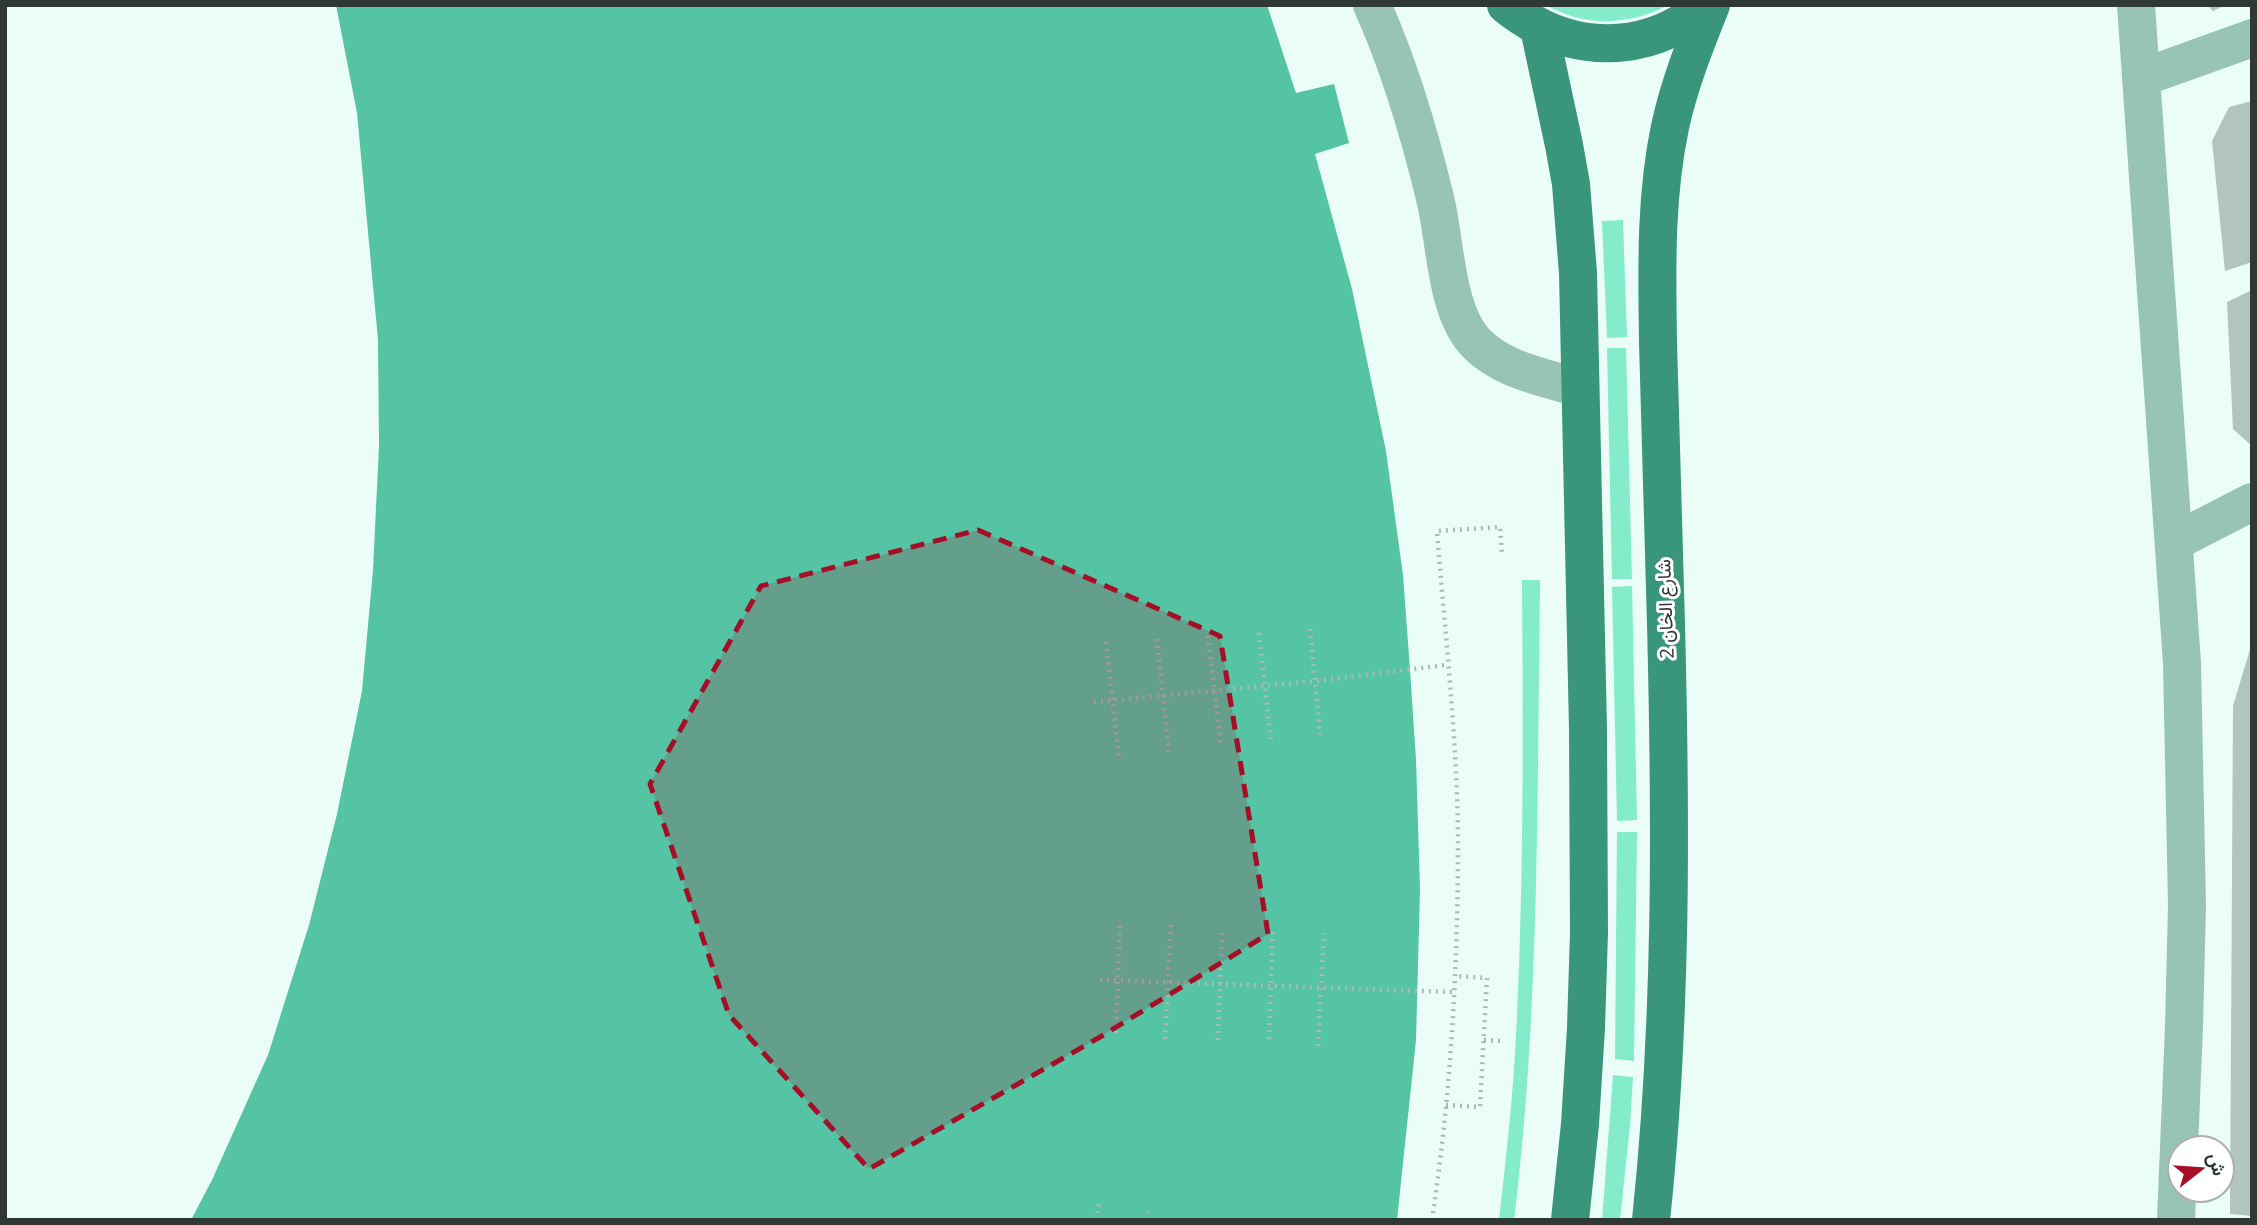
<svg xmlns="http://www.w3.org/2000/svg" width="2257" height="1225" font-family="'Open Sans',Vazirmatn,sans-serif">
  <style>
    .green { fill: #84ebcb }
    .water { fill: #54c4a4 }
    .building { fill: #b1c4bd }
    .lines { fill: none; stroke-linecap: round; stroke-linejoin: round }
    .path { stroke: #aabab4; stroke-width: 4.5; stroke-dasharray: 2 5; stroke-linecap: butt }
    .minor { stroke: #98c4b5; stroke-width: 38 }
    .major { stroke: #39957c; stroke-width: 38 }
    .marked { fill: #a60d27; fill-opacity: 0.2; stroke: #a60d27; stroke-width: 5; stroke-dasharray: 14 9; stroke-linejoin: round }
    .labels { text-anchor: middle; dominant-baseline: central; stroke-width: 6; stroke-linejoin: round; paint-order: stroke }
    .street-label { font-size: 19px; fill: #303835; stroke: #fff }
  </style>
  <rect width="100%" height="100%" fill="#eafef7"/>
  <g class="green">
    <path d="M 1546,5 L 1668,5 C 1630,26 1584,27 1546,5 Z"/>
    <polygon points="1623,220 1627,337 1607,338 1602,221"/>
    <polygon points="1607,348 1626,348 1632,579 1612,579"/>
    <path d="M 1522,580 L 1540,580 C 1537,793 1540,1008 1514,1220 L 1499,1220 C 1506,1158 1513,1097 1516,1035 C 1524,884 1523,732 1522,580 Z"/>
    <polygon points="1632,586 1637,820 1617,821 1612,587"/>
    <polygon points="1617,832 1637,832 1634,1061 1615,1059"/>
    <polygon points="1613,1075 1633,1077 1630,1126 1620,1220 1602,1220"/>
  </g>
  <polygon class="water" points="336,5 1267,5 1296,93 1334,84 1349,143 1315,154 1352,289 1386,451 1403,575 1410,670 1416,760 1420,889 1416,1040 1397,1220 191,1220 212,1180 268,1055 309,925 337,814 362,691 373,570 379,446 378,340 357,113"/>
  <g class="building">
    <polygon points="2207,5 2226,5 2213,11"/>
    <polygon points="2252,101 2252,262 2225,271 2212,141 2229,107"/>
    <polygon points="2252,290 2252,446 2233,429 2227,302"/>
    <polygon points="2251,646 2252,646 2252,1216 2230,1214 2233,706"/>
  </g>
  <g class="lines">
    <g class="path">
      <polyline points="1310,629 1320,735"/>
      <polyline points="1259,633 1271,741"/>
      <polyline points="1208,636 1221,746"/>
      <polyline points="1157,639 1169,752"/>
      <polyline points="1106,642 1119,758"/>
      <polyline points="1094,702 1315,681 1447,665"/>
      <polyline points="1100,980 1454,992"/>
      <polyline points="1116,1033 1120,924"/>
      <polyline points="1165,1039 1171,925"/>
      <polyline points="1269,1039 1273,929"/>
      <polyline points="1218,1040 1222,930"/>
      <polyline points="1484,1040 1502,1041"/>
      <polyline points="1318,1046 1324,933"/>
      <polyline points="1446,1105 1480,1107 1487,978 1455,976"/>
      <polyline points="1096,1220 1099,1204"/>
      <polyline points="1147,1220 1148,1212"/>
      <polyline points="1200,1220 1200,1219"/>
      <path d="M 1432,1220 C 1451,1094 1458,966 1458,838 C 1457,736 1445,633 1437,531 L 1500,527 L 1502,554"/>
    </g>
    <g class="minor">
      <path d="M 1372,5 C 1400,67 1419,132 1435,198 C 1446,242 1445,312 1477,344 C 1504,371 1544,377 1579,388"/>
      <polyline points="2136,5 2182,663 2187,905 2184,1027 2176,1220"/>
      <polyline points="2141,78 2252,38"/>
      <polyline points="2174,542 2252,502"/>
    </g>
    <g class="major">
      <path d="M 1506,5 C 1568,55 1645,57 1707,5"/>
      <polyline points="1539,28 1564,145 1571,184 1578,273 1588,729 1589,932 1586,1028 1580,1124 1570,1220"/>
      <path d="M 1651,1220 C 1672,1022 1671,823 1666,624 C 1663,530 1660,436 1658,342 C 1657,270 1655,198 1670,127 C 1679,85 1695,45 1711,5"/>
    </g>
  </g>
  <path class="marked" d="M 978,530 L 1220,636 L 1268,934 L 1100,1037 L 869,1169 L 729,1015 L 650,784 L 761,586 Z"/>
  <g class="labels">
    <g class="street-label">
      <text transform="translate(1665 609) rotate(-92)">شارع الخان 2</text>
    </g>
  </g>
  <rect width="2257" height="1225" fill="none" stroke="#303835" stroke-width="14"/>
  <g transform="translate(2201 1169) rotate(73)"><circle r="33" fill="#ffffff" stroke="#acafae" stroke-width="2"/>
  <path d="M0-5L12 26L0 18L-12 26Z" fill="#a60d27"/>
  <text y="-10" font-size="19" font-weight="bold" text-anchor="middle" fill="#303835">ش</text>
  </g>
</svg>
